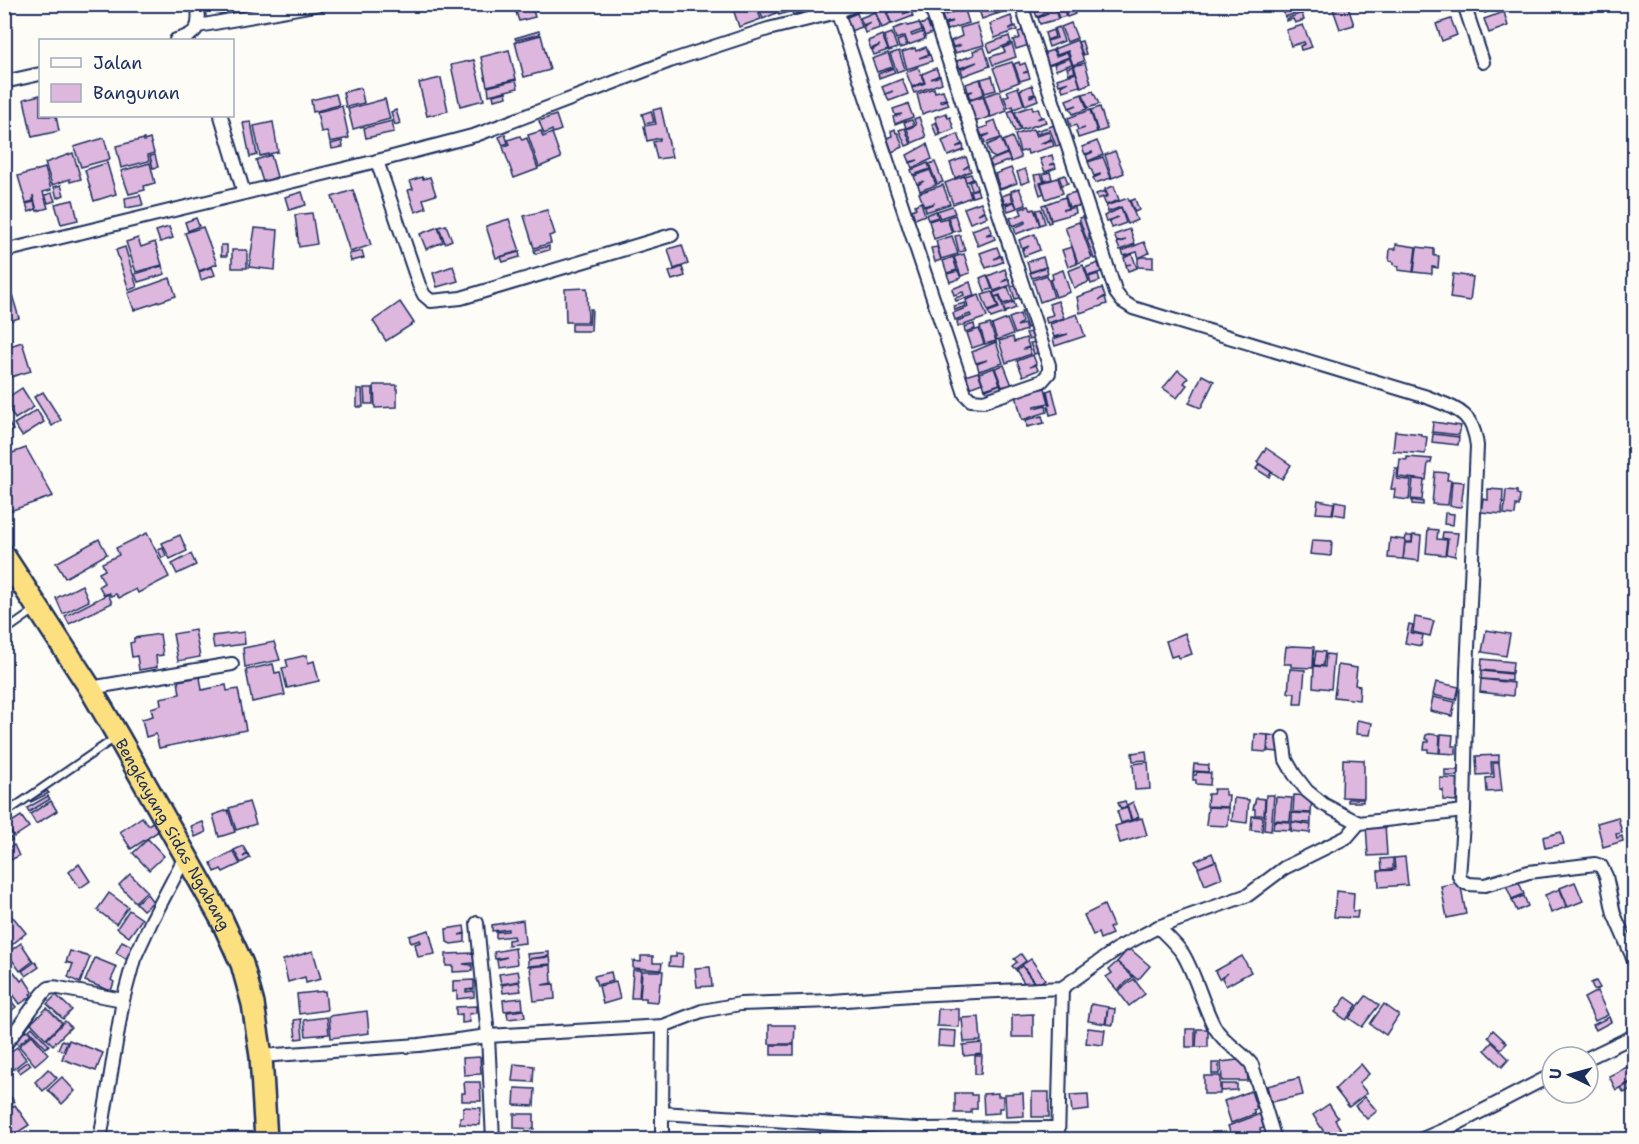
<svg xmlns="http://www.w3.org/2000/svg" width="1639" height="1144" font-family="'Shantell Sans',sans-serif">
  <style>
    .building { fill: #deb7df; stroke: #1b2f5e; stroke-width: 1.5 }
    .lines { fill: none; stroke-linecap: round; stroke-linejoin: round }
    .service-casing { stroke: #1b2f5e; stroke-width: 10 }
    .minor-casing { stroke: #1b2f5e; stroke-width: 16 }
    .trunk-casing { stroke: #1b2f5e; stroke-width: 26 }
    .service { stroke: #fdfcf7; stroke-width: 6 }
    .minor { stroke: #fdfcf7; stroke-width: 12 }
    .trunk { stroke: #fce080; stroke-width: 21 }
    .labels { text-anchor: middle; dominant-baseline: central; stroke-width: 5; stroke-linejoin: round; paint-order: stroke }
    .street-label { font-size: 16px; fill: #1b2f5e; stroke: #fdfcf7 }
  </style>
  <rect width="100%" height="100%" fill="#fdfcf7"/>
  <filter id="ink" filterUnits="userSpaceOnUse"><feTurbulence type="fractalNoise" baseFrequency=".0167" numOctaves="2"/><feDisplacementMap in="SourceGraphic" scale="12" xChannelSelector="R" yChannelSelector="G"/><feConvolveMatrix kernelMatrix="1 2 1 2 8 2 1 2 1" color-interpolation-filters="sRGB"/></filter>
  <g filter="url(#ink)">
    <g class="building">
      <polygon points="517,4 531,4 535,17 519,21 514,6"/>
      <polygon points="745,4 755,4 761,19 739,27 733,9"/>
      <polygon points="757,4 773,4 776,13 763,19"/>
      <polygon points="774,4 785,4 788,12 779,15"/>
      <polygon points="789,4 816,4 817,6 793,15"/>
      <polygon points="872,4 883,4 891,24 882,28"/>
      <polygon points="891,4 906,4 893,10"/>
      <polygon points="908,4 912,4 914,9 903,14 911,11 913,16 892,24 887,13"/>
      <polygon points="977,4 993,4 996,14 982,19"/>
      <polygon points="994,4 1001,4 999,6 1009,4 1011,9 997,14"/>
      <polygon points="1053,4 1058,19 1040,24 1038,18 1048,14 1047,13 1037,17 1035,12"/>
      <polygon points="1054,4 1062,4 1066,16 1059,18"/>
      <polygon points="1071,4 1075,14 1067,17 1063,5"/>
      <polygon points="1281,4 1297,4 1300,12 1285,17"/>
      <polygon points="1321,4 1331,4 1332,7 1323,10"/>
      <polygon points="1347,4 1354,25 1340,29 1333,9"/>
      <polygon points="1481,4 1495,4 1496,8 1485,13"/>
      <polygon points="958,10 959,12 965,10 969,23 947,30 945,25 953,21 945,23 942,16"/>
      <polygon points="875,12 880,28 865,33 863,27 871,22 863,25 860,18"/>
      <polygon points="1504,12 1508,26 1489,33 1484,19"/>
      <polygon points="857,13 862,27 850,31 845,18"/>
      <polygon points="1302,13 1304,20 1295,23 1293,19 1286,21 1286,19"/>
      <polygon points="1011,16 1014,26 1009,29 1016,26 1017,30 995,38 990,24"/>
      <polygon points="1451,19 1457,35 1442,41 1436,24"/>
      <polygon points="927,22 932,33 925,36 920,25"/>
      <polygon points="919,23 922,30 911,34 912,36 923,32 925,39 908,45 905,36 896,39 893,29 907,24 908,26"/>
      <polygon points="977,23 984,45 955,53 954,48 961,45 953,47 951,41 962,36 960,28"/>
      <polygon points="1071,23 1077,38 1067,42 1061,27"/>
      <polygon points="1303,25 1312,47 1301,50 1300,46 1305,44 1304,42 1291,46 1286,30"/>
      <polygon points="1059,27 1064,41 1049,47 1047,41 1057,38 1054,29"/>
      <polygon points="1025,30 1029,45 1016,49 1013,40 1020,38 1018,32"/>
      <polygon points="1053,30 1055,37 1047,40 1045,33"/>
      <polygon points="539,31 540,34 516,40 515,38"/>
      <polygon points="892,33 897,48 889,51 884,36"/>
      <polygon points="541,35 550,70 524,77 515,42"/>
      <polygon points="882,35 888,50 874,55 872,50 880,45 871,49 868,41"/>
      <polygon points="1009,36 1011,43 990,52 987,44"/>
      <polygon points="904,38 907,46 899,48 897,41"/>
      <polygon points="1077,40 1084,61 1073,65 1068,51 1057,55 1054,49"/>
      <polygon points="1082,41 1086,54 1083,55 1078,42"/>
      <polygon points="1012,44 1016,57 993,65 990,57 1005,52 1003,48"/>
      <polygon points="926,47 929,54 919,58 930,55 932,61 907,69 902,52 915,48 916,51"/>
      <polygon points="984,47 990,66 963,76 961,69 977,62 960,68 957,61 974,55 973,51"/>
      <polygon points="509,50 516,79 487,86 481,57"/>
      <polygon points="1053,50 1056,56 1067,52 1069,57 1046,66 1041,54"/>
      <polygon points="899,51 905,69 897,72 890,54"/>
      <polygon points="888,53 893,67 877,72 872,59"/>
      <polygon points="1069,58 1072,64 1056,70 1054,64"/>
      <polygon points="474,60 484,100 460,106 451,65"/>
      <polygon points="1012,62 1019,82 1001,89 993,68"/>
      <polygon points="1019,62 1020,65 1025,63 1028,71 1023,73 1028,72 1030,78 1020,81 1014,64"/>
      <polygon points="1085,63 1091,83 1081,87 1074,66"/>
      <polygon points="1073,66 1075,72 1069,74 1067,68"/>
      <polygon points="918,67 924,82 912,87 906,72"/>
      <polygon points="893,68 895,72 879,78 878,74"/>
      <polygon points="936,68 939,75 931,79 940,76 942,83 914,93 912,88 925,83 922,74"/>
      <polygon points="1076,73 1080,86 1063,91 1061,86 1069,82 1059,85 1057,79"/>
      <polygon points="992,76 996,90 985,93 981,79"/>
      <polygon points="441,78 448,111 427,116 419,83"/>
      <polygon points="902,79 908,94 889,101 886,94 893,91 885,94 882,87"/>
      <polygon points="980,79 984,94 970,99 968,93 973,91 968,92 966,84"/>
      <polygon points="516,80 518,88 489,95 488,87"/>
      <polygon points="1032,85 1035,94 1030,95 1030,97 1036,95 1038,100 1025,105 1020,90"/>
      <polygon points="1018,87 1024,105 1014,109 1013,106 1008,108 1004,97 1009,95 1007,91"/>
      <polygon points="361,88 364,103 346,107 343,92"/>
      <polygon points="934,88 935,92 943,90 946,99 940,100 941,102 947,100 949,105 922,114 917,94"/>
      <polygon points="1000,91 1007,111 991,117 984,96"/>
      <polygon points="1093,91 1099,104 1088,108 1083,94"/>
      <polygon points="506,92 507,97 494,100 493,95"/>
      <polygon points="336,94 339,105 313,112 311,100"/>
      <polygon points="1082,94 1087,109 1073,114 1070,108 1077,105 1069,108 1066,100"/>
      <polygon points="40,95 40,116 56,116 59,131 32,137 24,99"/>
      <polygon points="983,96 990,117 971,123 966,109 971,107 968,101"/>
      <polygon points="385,99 390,119 353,129 348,109"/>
      <polygon points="908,104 913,117 895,124 893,117 902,114 895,115 893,109"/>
      <polygon points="342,106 349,138 330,142 327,131 321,132 317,112"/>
      <polygon points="1032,106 1033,110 1038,108 1041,117 1037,119 1044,117 1046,122 1021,130 1015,112"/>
      <polygon points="1100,107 1107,129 1098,132 1091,110"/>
      <polygon points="661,108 672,157 657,159 653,142 660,140 660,138 647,141 644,126 656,124 653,110"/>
      <polygon points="396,110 400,123 395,125 391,112"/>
      <polygon points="1013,110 1020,130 1015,132 1008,112"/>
      <polygon points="1090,110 1097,132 1078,138 1076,131 1085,128 1078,130 1076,125 1071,127 1068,118"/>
      <polygon points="651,111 654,122 645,124 642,114"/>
      <polygon points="946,113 948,118 950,117 954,129 941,134 935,117"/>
      <polygon points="556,115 561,130 553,133 552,130 544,134 539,121"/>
      <polygon points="919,117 926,137 912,143 907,129 916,125 914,119"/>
      <polygon points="912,120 914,125 906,128 904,122"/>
      <polygon points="995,120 1001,138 985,143 983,137 990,134 982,136 979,129 988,126 987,123"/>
      <polygon points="392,121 394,132 366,138 364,128"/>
      <polygon points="251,122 257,155 250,157 243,123"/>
      <polygon points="273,122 278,152 260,156 254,126"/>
      <polygon points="936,122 940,135 937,136 932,124"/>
      <polygon points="1055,125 1061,145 1056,146 1050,130 1037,134 1035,131"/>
      <polygon points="905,128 911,144 906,146 899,130"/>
      <polygon points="895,129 896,133 898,133 903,147 892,152 887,138 892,136 891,131"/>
      <polygon points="1033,129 1036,136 1049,132 1051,139 1039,144 1052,140 1054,146 1028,154 1027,150 1020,152 1015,135"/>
      <polygon points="541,131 543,137 552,133 561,158 539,167 528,135"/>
      <polygon points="505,134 508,143 503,145 499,137"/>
      <polygon points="958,134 962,144 956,147 963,145 964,150 948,156 942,141"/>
      <polygon points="520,136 522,140 527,138 538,169 514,178 503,147 510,144 508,140"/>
      <polygon points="1012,137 1021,158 1011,162 1003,141"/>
      <polygon points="104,138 110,159 81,167 74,147"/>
      <polygon points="144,139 144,141 150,139 154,153 148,155 149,161 121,168 116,146"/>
      <polygon points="1001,139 1007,153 995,158 990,155 987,145"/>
      <polygon points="342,141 343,147 332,149 331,144"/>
      <polygon points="1097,141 1103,155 1088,161 1086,155 1093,152 1085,154 1082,147"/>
      <polygon points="927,144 932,159 912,168 910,163 918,160 910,162 907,155"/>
      <polygon points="1115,151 1124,173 1112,178 1105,155"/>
      <polygon points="73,153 81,179 70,182 70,179 52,185 45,163"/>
      <polygon points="1007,154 1010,160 992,167 989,161"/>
      <polygon points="155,155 158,167 153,168 150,156"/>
      <polygon points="271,155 277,177 263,182 256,160"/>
      <polygon points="1052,155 1054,163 1050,165 1055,164 1056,168 1045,172 1040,159"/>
      <polygon points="966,157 969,165 963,169 969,166 971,171 955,178 950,163"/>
      <polygon points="1103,157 1111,178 1095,183 1093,178 1100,175 1100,174 1094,176 1088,162"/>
      <polygon points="935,162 943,182 937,184 929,164"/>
      <polygon points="107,163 116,194 94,201 85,170"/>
      <polygon points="150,163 155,183 144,186 145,190 129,194 121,171"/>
      <polygon points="928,163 930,169 913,175 911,170"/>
      <polygon points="45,168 51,190 43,192 48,208 37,211 33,195 33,201 26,203 18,176"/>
      <polygon points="1011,168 1017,183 1000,189 995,174"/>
      <polygon points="1025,169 1030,181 1021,184 1017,172"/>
      <polygon points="930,170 936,185 920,191 918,185 924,181 917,184 914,176"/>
      <polygon points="1050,172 1052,179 1045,181 1043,174"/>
      <polygon points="971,174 973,179 966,182 964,176"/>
      <polygon points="1041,174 1044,182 1040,183 1044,193 1040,195 1034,175"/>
      <polygon points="1065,175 1068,183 1062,185 1059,177"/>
      <polygon points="964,176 971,197 953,204 945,183"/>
      <polygon points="422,177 423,179 430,177 436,195 423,199 426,208 415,212 408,190 413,189 410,181"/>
      <polygon points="1058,178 1063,193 1046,199 1041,183"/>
      <polygon points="974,180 977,188 972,190 969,182"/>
      <polygon points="61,185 64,195 57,198 54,187"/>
      <polygon points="943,185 950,204 926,212 925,207 935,203 924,206 919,193"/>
      <polygon points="1114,186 1119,200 1106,205 1103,198 1108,196 1105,189"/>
      <polygon points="1019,188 1026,205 1017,208 1011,191"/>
      <polygon points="977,189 979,195 972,197 970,191"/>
      <polygon points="353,190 371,245 350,252 332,197"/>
      <polygon points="1105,191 1106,196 1098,199 1096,194"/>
      <polygon points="302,192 306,205 289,210 285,197"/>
      <polygon points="1076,192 1080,206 1069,207 1065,195"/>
      <polygon points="52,193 55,201 48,203 45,195"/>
      <polygon points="1010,193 1013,201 1005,204 1002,196"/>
      <polygon points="140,195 143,205 126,208 125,198"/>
      <polygon points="1065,197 1068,208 1063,210 1075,207 1076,213 1051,220 1046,204"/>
      <polygon points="1128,198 1137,220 1128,224 1121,207 1108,212 1106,206"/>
      <polygon points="1135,199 1139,210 1135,212 1130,201"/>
      <polygon points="73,200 78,220 61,224 55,204"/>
      <polygon points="34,202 36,209 29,212 26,204"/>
      <polygon points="921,202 925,215 915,219 912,210 916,208 915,205"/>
      <polygon points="981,202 984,210 978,214 985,211 987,217 970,223 964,208"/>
      <polygon points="1014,202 1017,208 1008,211 1006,205"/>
      <polygon points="1046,204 1051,222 1048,223 1042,205"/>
      <polygon points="952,206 955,213 940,218 937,211"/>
      <polygon points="1029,206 1031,210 1034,209 1040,225 1016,234 1014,228 1025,223 1025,221 1013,226 1010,218 1022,214 1020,209"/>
      <polygon points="1121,208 1126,223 1112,228 1109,221 1118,217 1106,222 1104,216"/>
      <polygon points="1041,209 1045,223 1040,225 1036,210"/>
      <polygon points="547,210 555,234 549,236 551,243 534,248 524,216"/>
      <polygon points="936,211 938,217 928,220 926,215"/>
      <polygon points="312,213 317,244 299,247 295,215"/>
      <polygon points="955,215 960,230 953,232 948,217"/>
      <polygon points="1085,216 1093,236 1086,238 1079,218"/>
      <polygon points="196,218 199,226 188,231 185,222"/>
      <polygon points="938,218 939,220 947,218 952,233 934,239 929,221"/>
      <polygon points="509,219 520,251 496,258 486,226"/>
      <polygon points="1079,222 1092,258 1078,263 1065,227"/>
      <polygon points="989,224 992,232 986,235 993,234 995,239 978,246 972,230"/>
      <polygon points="446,225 452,240 445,243 439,227"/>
      <polygon points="169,227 173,238 160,242 156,231"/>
      <polygon points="203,227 217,264 199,271 185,233"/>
      <polygon points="438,227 443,242 426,249 420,234"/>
      <polygon points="255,228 278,230 275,270 249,267"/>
      <polygon points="1130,229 1135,244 1120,250 1117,243 1126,240 1117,242 1114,235"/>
      <polygon points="1035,234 1040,250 1024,256 1022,250 1029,246 1022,249 1019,240"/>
      <polygon points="960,235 965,251 959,252 955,236"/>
      <polygon points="952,236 958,254 941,259 936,241"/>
      <polygon points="138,238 141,247 155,242 162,265 136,272 126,242"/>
      <polygon points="1094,238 1101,256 1094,259 1087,240"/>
      <polygon points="1144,242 1149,253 1139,258 1137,252 1124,256 1122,251"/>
      <polygon points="1396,244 1416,247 1413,272 1398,270 1399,266 1394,265 1394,262 1389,261 1390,249 1396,249"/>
      <rect x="221" y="245" width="6" height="11"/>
      <polygon points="682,245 688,264 674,269 668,249"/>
      <polygon points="549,246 549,250 535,254 534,250"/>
      <polygon points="125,247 137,287 129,290 116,250"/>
      <polygon points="937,247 941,260 935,262 931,248"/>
      <polygon points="997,247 1000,255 994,259 1001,256 1003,262 986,268 980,253"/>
      <polygon points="1072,247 1077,264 1068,267 1062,250"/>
      <polygon points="1417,247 1434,249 1434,256 1439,256 1438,268 1432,267 1432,274 1414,272"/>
      <rect x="232" y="250" width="15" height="18"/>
      <polygon points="362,251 364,258 351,261 349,254"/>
      <polygon points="519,252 520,257 503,262 501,257"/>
      <polygon points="964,254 970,273 961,276 954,257"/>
      <polygon points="1132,254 1137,268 1128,271 1126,265 1131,264 1126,265 1124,258"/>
      <polygon points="953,257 957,270 947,273 943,261"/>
      <polygon points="1043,257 1046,267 1030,272 1027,262"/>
      <polygon points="1142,257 1153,257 1153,268 1138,267 1138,258"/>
      <polygon points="1098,263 1101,272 1088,276 1085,268"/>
      <polygon points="1083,265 1089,282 1074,288 1068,271"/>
      <polygon points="162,266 165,274 138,282 135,274"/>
      <polygon points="453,266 458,281 437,287 433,273"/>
      <polygon points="212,267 215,275 201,280 199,272"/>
      <polygon points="682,267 685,276 672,280 669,272"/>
      <polygon points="1046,267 1048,273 1032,278 1030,273"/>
      <polygon points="1005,269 1008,278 1002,282 1009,279 1011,285 994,291 988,276"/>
      <polygon points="1063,270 1070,292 1056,297 1050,280 1053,279 1052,274"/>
      <polygon points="958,271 961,278 950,282 947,274"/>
      <polygon points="1098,274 1100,281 1091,284 1089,277"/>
      <polygon points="1453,274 1473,277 1470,301 1450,298"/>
      <polygon points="987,275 992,289 985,291 980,278"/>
      <polygon points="1047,275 1054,297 1040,302 1033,280"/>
      <polygon points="170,278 176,296 134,310 128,293"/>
      <polygon points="970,282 974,296 956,301 955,298 964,295 963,292 954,295 952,289"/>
      <polygon points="1017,285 1021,297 1015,299 1011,287"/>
      <polygon points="1008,287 1013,301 1003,304 1000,295 995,297 993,293"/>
      <polygon points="10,288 19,318 5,322 4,326 4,290"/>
      <polygon points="587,288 588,322 566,322 565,289"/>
      <polygon points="1102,288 1105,296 1099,300 1105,297 1107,304 1080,313 1077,297"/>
      <polygon points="992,292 998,307 988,311 982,295"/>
      <polygon points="979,295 987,317 958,327 957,321 971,316 970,314 955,320 953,313 968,307 966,300"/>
      <polygon points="999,296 1005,313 991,318 988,312 999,308 995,297"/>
      <polygon points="1058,301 1064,318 1047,323 1045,317 1053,315 1049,304"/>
      <polygon points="400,302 414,323 386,341 373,321"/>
      <polygon points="1014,302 1016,308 1005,312 1003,306"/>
      <polygon points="965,303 966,306 955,310 954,306"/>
      <polygon points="590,309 592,309 591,331 572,331 572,324 589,324"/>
      <polygon points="1024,310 1030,327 1027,328 1021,311"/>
      <polygon points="1020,314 1022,322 1017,326 1024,324 1026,330 1015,334 1009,318"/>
      <polygon points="1077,314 1085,336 1055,346 1053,339 1068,334 1054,337 1050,324"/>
      <polygon points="1007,319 1013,334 997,340 992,325"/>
      <polygon points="974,324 975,329 965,332 964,327"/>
      <polygon points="990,324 996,341 985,344 980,327"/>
      <polygon points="979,329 984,344 972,348 967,333"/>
      <polygon points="1034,331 1037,337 1029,340 1026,333"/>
      <polygon points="1013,337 1014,342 1026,338 1029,347 1023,349 1029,348 1031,354 1006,363 999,341"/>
      <polygon points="22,342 31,371 4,379 4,348"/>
      <polygon points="996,342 1003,363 979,371 977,364 987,360 976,363 972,352"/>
      <polygon points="1035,342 1038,353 1034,354 1030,343"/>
      <polygon points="1033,355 1036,363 1030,367 1036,365 1038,370 1023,376 1017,361"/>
      <polygon points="1004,365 1011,383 1011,387 1006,389 1005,386 1002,387 995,368"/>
      <polygon points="994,368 1000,384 985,389 979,373"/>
      <polygon points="1178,370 1188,378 1184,383 1187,385 1177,398 1163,388"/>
      <polygon points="978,372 982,383 969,388 965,376"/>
      <polygon points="1202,375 1214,381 1201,408 1189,403"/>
      <polygon points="1000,384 1002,389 988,395 986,390"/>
      <polygon points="374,385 397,385 397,407 375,408"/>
      <polygon points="22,388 34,407 15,419 4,400"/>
      <polygon points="364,388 373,388 373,404 365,404"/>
      <polygon points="1045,388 1049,403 1034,406 1034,408 1046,405 1047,412 1022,420 1016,395"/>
      <polygon points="357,389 362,389 363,407 357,407"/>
      <polygon points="1052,389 1058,413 1050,415 1048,406 1050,405 1047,391"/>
      <polygon points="43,392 61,420 52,426 34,397"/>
      <polygon points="37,410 44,422 22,436 14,424"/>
      <polygon points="1042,416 1044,423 1027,427 1026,420"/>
      <polygon points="4,417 13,430 4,436"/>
      <polygon points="1433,422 1461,426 1459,435 1432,432"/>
      <polygon points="1395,431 1421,434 1421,436 1427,437 1425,454 1393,451"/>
      <polygon points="1433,434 1459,437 1458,445 1432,442"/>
      <polygon points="26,448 53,496 4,513 4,456"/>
      <polygon points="1266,448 1291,465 1282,479 1257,462"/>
      <polygon points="1407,457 1432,459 1431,463 1428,463 1426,480 1398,477 1400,459 1407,460"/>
      <polygon points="1259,464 1271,472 1269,477 1256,469"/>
      <polygon points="1395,468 1398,468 1397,479 1411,480 1409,500 1394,498 1395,489 1391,489"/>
      <polygon points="1435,472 1448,473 1447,480 1451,480 1448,505 1432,504"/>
      <polygon points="1413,479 1424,480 1422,500 1411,499"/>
      <polygon points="1452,481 1464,482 1461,507 1450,506"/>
      <polygon points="1488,489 1503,490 1502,514 1481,512 1483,499 1488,500"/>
      <polygon points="1506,490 1517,491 1517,494 1520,495 1519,506 1516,505 1515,515 1504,514"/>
      <polygon points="1318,500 1334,503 1332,514 1316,513"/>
      <polygon points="1412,500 1423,502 1423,505 1412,504"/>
      <polygon points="1335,501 1346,503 1345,516 1333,514"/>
      <polygon points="1445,513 1454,514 1453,525 1444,524"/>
      <polygon points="1428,529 1438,530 1437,539 1447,540 1445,555 1426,553"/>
      <polygon points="1443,532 1458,533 1455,556 1446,554 1448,539 1442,538"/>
      <polygon points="147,533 169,577 138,593 136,589 119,598 116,594 111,596 109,593 104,595 99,586 104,583 99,573 105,570 102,563 119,555 116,548"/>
      <polygon points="180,535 187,551 170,559 162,543"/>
      <polygon points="1413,535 1421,536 1419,561 1403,559 1405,543 1412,543"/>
      <polygon points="1406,536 1412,536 1412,542 1405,542"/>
      <polygon points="1390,538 1405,540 1403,559 1388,558"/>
      <polygon points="99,539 107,554 65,578 56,563"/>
      <polygon points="1312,540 1332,541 1331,556 1310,554"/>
      <polygon points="163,548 166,556 162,558 158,550"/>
      <polygon points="191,554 196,565 177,574 172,564"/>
      <polygon points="82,585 89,601 63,614 56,598"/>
      <polygon points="108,594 112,603 69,624 65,616"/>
      <polygon points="1415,617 1434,621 1430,636 1413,632"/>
      <polygon points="1409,624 1413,625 1411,633 1423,635 1421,646 1405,643"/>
      <polygon points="195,630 200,657 178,661 173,634"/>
      <polygon points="1486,630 1510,634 1506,656 1482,652"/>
      <polygon points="244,632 245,644 214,648 212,636"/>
      <polygon points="1185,633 1192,654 1179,658 1178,655 1171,657 1166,641"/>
      <polygon points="160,634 163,655 156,656 157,667 139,670 137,656 132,657 130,643 134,642 134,638"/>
      <polygon points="274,642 280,660 245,667 243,648"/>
      <polygon points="1292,646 1314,647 1313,668 1291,667 1291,664 1284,664 1286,647"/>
      <polygon points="1316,651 1325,652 1323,666 1314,665"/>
      <polygon points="1326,654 1334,655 1331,689 1313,687 1314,666 1325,667"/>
      <polygon points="307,655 308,663 314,661 319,681 287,688 282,668 288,667 286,660"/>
      <polygon points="1482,659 1513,662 1512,673 1481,670"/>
      <polygon points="273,664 275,673 280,672 285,695 252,702 246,670"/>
      <polygon points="1338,665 1357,668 1355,685 1360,686 1359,700 1334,697"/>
      <polygon points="1290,669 1305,670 1302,704 1294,704 1295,693 1288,693"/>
      <polygon points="1482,671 1511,674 1511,681 1481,679"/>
      <polygon points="200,677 202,690 226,685 227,691 238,689 246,730 159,748 156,734 146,737 142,719 153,716 151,708 161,705 160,698 180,694 178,681"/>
      <polygon points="1481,679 1514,683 1513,696 1480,692"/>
      <polygon points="1436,682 1459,687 1456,700 1433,695"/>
      <polygon points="1433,697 1455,702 1452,716 1430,711"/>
      <polygon points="1357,720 1372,723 1370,735 1356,734"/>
      <polygon points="1255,734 1268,735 1267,752 1254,751"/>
      <polygon points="1429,734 1440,735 1439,753 1428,752 1428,749 1424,749 1425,742 1429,742 1429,740 1425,739 1426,735"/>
      <polygon points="1441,734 1453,735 1452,746 1456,746 1456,754 1440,753"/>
      <polygon points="1268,735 1280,736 1279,752 1268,751"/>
      <polygon points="1146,751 1147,760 1133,761 1132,753"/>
      <polygon points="1499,755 1499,762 1491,762 1492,774 1477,775 1476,756"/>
      <polygon points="1343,759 1364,760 1364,798 1342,797"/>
      <polygon points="1148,762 1150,789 1135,790 1133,764"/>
      <polygon points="1493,763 1499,763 1502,791 1487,792 1486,778 1494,777"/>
      <polygon points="1194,764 1209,765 1208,772 1195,771 1193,774"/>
      <rect x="1445" y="770" width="16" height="6"/>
      <polygon points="1197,772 1211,773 1210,785 1196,784 1196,780 1193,780 1193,775 1196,775"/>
      <polygon points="1440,778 1463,779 1463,791 1457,790 1457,801 1443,800 1443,790 1440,790"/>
      <polygon points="1214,789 1225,789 1225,795 1229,795 1228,807 1207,806 1208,794 1213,794"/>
      <polygon points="47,791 49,793 31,802 30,800"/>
      <polygon points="1266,795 1274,795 1271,831 1264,830"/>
      <polygon points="1294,795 1312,796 1311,813 1293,812"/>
      <polygon points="48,796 50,799 29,812 27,808"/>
      <polygon points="1276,797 1292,798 1290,821 1274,820"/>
      <polygon points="1234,798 1249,800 1247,823 1232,821"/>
      <polygon points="1256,798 1265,799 1264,815 1255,815 1255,809 1253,809"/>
      <rect x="1348" y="799" width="15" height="3"/>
      <polygon points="51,801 57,811 36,824 30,814"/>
      <polygon points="1125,801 1127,807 1121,809 1118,803"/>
      <polygon points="249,802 256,824 236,830 229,808"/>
      <polygon points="1133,802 1139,817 1132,820 1127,805"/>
      <polygon points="1208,807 1229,808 1228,826 1206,825"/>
      <polygon points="1127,808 1131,820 1121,823 1117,811"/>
      <polygon points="228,810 235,832 219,837 213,815"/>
      <polygon points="1292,813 1311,814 1311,823 1292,822"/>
      <polygon points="21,816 29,827 14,837 7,825"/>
      <polygon points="1252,816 1263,817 1262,831 1251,830"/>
      <polygon points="142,817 148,825 156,820 162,829 131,849 120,832"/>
      <polygon points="1618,817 1622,833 1616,834 1617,838 1622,836 1623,841 1603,847 1597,823"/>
      <polygon points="1142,818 1147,835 1120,843 1115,826"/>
      <polygon points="1274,821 1290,822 1290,830 1273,829"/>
      <polygon points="203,822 206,832 195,837 191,826"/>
      <polygon points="1292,822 1311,825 1310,833 1291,831"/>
      <polygon points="1385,824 1387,855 1368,856 1366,825"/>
      <polygon points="4,829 12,840 4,845"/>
      <polygon points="1561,832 1564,844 1545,848 1543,837"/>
      <polygon points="148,839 164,856 149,870 133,853"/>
      <polygon points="14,845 19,856 4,863 4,850"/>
      <polygon points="1634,845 1634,866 1629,847"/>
      <polygon points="243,846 247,853 243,857 248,854 250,858 241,863 234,850"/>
      <polygon points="233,851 240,864 223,872 221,869 215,872 211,863"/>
      <polygon points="1212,853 1215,861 1199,868 1195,861"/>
      <polygon points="1405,857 1408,885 1379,887 1378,871 1395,870 1394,858"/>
      <polygon points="1393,858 1393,869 1382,870 1381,859"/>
      <polygon points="1216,861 1222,878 1205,885 1198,868"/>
      <polygon points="79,864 90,881 80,888 69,872"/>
      <polygon points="1634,869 1634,884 1633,884 1630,870"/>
      <polygon points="130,874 147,891 135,902 119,885"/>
      <polygon points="1517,878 1524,894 1512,899 1505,883"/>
      <polygon points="1460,882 1466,914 1447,918 1441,886"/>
      <polygon points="1575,882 1583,901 1568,907 1560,888"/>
      <polygon points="1560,889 1566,907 1551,913 1545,895"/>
      <polygon points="1336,891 1354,893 1353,911 1358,911 1357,918 1334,917"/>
      <polygon points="109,893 128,907 116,924 97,910"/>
      <polygon points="147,894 153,902 143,910 136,903"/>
      <polygon points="1524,896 1528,906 1517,911 1512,900"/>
      <polygon points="1104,905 1113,926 1109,928 1112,934 1100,939 1098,933 1093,935 1084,915"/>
      <polygon points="129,910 142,919 129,937 117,928"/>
      <polygon points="7,915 14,918 26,933 7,949 4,945 4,917"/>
      <polygon points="523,920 525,943 508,945 508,940 514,939 513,936 496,938 496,932 508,931 508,929 492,931 492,925"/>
      <polygon points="464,926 465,933 459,935 465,934 465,942 451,944 447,942 446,929"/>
      <polygon points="429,930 435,954 418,957 415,944 421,942 420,940 411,943 409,936"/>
      <polygon points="122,941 135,948 128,960 116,953"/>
      <polygon points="21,943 33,961 20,971 7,953"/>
      <polygon points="515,948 517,964 498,967 497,960 507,957 495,959 494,952"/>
      <polygon points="1129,948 1150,966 1138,980 1117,962"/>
      <polygon points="70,951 90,957 80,983 68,977 73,964 66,962"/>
      <polygon points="313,951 321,979 306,983 305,977 288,982 283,960"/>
      <polygon points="549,952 549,956 528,959 527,954"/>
      <polygon points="473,953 474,963 463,964 472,965 472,971 453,972 453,966 446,966 446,954"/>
      <polygon points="676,953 683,954 682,967 669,966 670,957 676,957"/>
      <polygon points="1021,954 1026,961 1015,969 1012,966 1017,962 1014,959"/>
      <polygon points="641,956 653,956 653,963 662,963 661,970 633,968 633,961 641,962"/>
      <polygon points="1242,956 1251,972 1226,986 1222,978 1228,973 1219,979 1215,971"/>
      <polygon points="550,957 551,964 528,966 528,959"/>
      <polygon points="95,958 117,967 111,980 114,982 111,991 85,981"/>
      <polygon points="1031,959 1045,979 1037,985 1022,965"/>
      <polygon points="35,962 39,967 26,976 22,971"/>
      <polygon points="1117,962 1133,977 1117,990 1106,977 1112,973 1109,969"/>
      <polygon points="551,965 552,983 542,985 554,984 555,999 534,1001 530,967"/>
      <polygon points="1022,966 1033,981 1026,986 1016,970"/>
      <polygon points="710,967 712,986 697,987 695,968"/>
      <polygon points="633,970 641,970 639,998 631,998"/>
      <polygon points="518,971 520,981 501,984 499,974"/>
      <polygon points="642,971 663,971 662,983 660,983 658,1002 646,1001 646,998 640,998"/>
      <polygon points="14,972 21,981 24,978 33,992 30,994 32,996 20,1004 4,982 4,979"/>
      <polygon points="611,972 613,981 597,985 594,976"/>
      <polygon points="1134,979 1145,994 1129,1006 1118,991"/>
      <polygon points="474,980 474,989 466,990 466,992 474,991 474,997 457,999 457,991 453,992 453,981"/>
      <polygon points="1596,981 1600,988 1594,990 1591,983"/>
      <polygon points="519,982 521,991 503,993 502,985"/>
      <polygon points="616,982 620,999 603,1004 599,986"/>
      <polygon points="325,991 327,1010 299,1014 297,994"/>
      <polygon points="1597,991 1608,1015 1595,1021 1584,998"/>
      <polygon points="56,995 72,1010 63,1019 47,1004"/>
      <polygon points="1366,996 1379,1005 1362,1027 1349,1018"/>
      <polygon points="1346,997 1357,1005 1346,1020 1335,1012"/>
      <polygon points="9,998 16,1007 4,1017 4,999"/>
      <polygon points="522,998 523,1009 504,1011 503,1000"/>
      <polygon points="1091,1004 1108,1007 1105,1024 1088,1021"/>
      <polygon points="1384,1004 1399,1015 1386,1035 1370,1024"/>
      <polygon points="477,1006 477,1013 469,1014 470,1022 462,1023 462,1014 456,1015 456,1007"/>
      <polygon points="47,1008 62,1023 46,1039 31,1023"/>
      <polygon points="1108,1008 1115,1009 1113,1025 1106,1024"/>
      <polygon points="938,1009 959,1009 959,1027 937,1026"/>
      <polygon points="524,1010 525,1017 508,1019 507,1012"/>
      <polygon points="367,1011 369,1033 331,1038 329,1016"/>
      <polygon points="1033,1014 1033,1037 1012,1037 1012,1015"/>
      <polygon points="327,1017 329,1034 306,1036 304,1020"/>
      <polygon points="979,1017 981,1041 964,1042 962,1018"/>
      <polygon points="1609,1017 1611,1022 1596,1030 1593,1025"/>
      <polygon points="301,1019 303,1038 296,1039 294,1020"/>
      <polygon points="65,1021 71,1027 53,1045 47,1039"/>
      <polygon points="769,1025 795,1025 794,1044 769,1044"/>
      <polygon points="32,1027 49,1045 46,1048 29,1030"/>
      <polygon points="1088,1028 1105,1030 1103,1045 1086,1043"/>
      <rect x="1186" y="1029" width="9" height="18"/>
      <polygon points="1197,1029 1208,1029 1208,1047 1196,1047"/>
      <polygon points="27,1030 31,1034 18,1045 14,1040"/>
      <polygon points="939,1030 956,1031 955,1047 938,1046"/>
      <polygon points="1493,1030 1507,1043 1501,1049 1488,1037"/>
      <polygon points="32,1035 48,1054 35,1065 19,1046"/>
      <polygon points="62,1040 67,1042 63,1051 58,1049"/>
      <polygon points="69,1040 103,1053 96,1071 62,1059"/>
      <polygon points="1492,1042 1509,1059 1502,1067 1485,1050"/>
      <polygon points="982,1043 982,1054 964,1056 963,1045"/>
      <rect x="771" y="1045" width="23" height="10"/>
      <polygon points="17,1047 26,1059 11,1071 4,1063 4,1057"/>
      <polygon points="975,1056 982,1056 981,1074 975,1074"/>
      <polygon points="480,1057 481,1074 464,1075 463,1058"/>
      <polygon points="1246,1059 1248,1081 1222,1081 1221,1062"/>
      <polygon points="28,1061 31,1065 20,1073 17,1069"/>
      <rect x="1212" y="1063" width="7" height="11"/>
      <polygon points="514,1064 534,1066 533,1082 512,1081"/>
      <polygon points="1361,1064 1369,1074 1359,1083 1367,1093 1349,1107 1335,1089"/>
      <polygon points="1627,1067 1634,1080 1616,1090 1609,1076"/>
      <polygon points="48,1069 57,1078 43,1091 35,1082"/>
      <rect x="1204" y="1076" width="16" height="18"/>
      <polygon points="62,1077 75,1091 62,1104 48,1090"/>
      <polygon points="1299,1078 1303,1095 1271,1102 1267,1086"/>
      <polygon points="1634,1081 1634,1087 1624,1093 1621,1088"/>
      <polygon points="464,1082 480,1082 481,1101 462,1101 462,1093 465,1093"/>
      <polygon points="1221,1084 1237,1084 1237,1090 1221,1091"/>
      <polygon points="5,1088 14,1102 4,1109 4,1088"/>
      <polygon points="515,1088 535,1089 534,1106 514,1105"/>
      <polygon points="1251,1091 1257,1109 1253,1110 1255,1114 1231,1123 1224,1101"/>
      <rect x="1032" y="1092" width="17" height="25"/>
      <polygon points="955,1093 971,1093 971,1095 977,1095 977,1109 971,1109 971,1113 955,1113"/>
      <polygon points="998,1093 998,1096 1003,1096 1003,1108 999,1108 999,1113 984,1114 983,1094"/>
      <polygon points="1023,1093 1024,1116 1006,1117 1005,1094"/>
      <polygon points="1088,1094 1089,1110 1072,1112 1070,1095"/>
      <polygon points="1365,1097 1377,1111 1367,1119 1355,1106"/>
      <polygon points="1329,1104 1338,1118 1335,1120 1344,1134 1336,1140 1329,1140 1313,1115"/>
      <polygon points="15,1105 29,1125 12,1136 4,1124 4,1112"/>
      <polygon points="463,1107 481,1108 480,1125 460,1124 460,1117 463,1117"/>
      <polygon points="514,1114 534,1114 534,1129 514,1128"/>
      <polygon points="1260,1114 1264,1128 1260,1129 1261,1134 1245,1140 1233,1140 1228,1126"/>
      <polygon points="1597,1131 1601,1139 1584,1140 1583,1138"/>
      <rect x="671" y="1133" width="24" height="7"/>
      <polygon points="697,1136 719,1138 719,1140 697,1140"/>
    </g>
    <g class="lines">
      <g class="service-casing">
        <g id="service">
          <polyline points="4,632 35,610"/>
          <polyline points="4,814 115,738"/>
        </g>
      </g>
      <g class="minor-casing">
        <g id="minor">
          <polyline points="835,4 965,394 971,400 984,401 1042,381 1049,373 1049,365 930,4"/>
          <path d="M 1021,4 L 1116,293 L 1122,301 L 1133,308 L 1427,397 C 1456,409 1473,411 1477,446 L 1467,671 L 1464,811 L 1459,876 L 1462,881 L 1468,884 L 1485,885 L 1529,872 L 1595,864 L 1601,866 L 1606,876 L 1614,914 L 1634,960"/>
          <polyline points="1464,4 1483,62"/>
          <polyline points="198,26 320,4"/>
          <path d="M 176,40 C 199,34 200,27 198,4"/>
          <polyline points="4,82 40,74"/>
          <polyline points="221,116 244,193"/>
          <polyline points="377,161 419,285 424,295 431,301 461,298 672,235"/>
          <polyline points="4,251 377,161 476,135 670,61 768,29 837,12 857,4"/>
          <polyline points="90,688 232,664"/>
          <polyline points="1283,738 1286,760 1294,774 1307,791 1323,804 1359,823 1464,811"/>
          <polyline points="477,923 488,1036 493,1140"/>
          <path d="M 1158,927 C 1167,936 1176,944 1183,954 C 1196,976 1202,1003 1214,1026 C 1224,1044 1241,1050 1252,1065 L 1275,1140"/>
          <polyline points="663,1026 662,1113 915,1129 1058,1128"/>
          <path d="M 4,1045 C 15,1035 42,991 49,988 C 52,987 56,987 59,988 L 123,1000"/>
          <polyline points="261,1056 419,1045 488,1036 663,1026 702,1011 740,1004 833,1001 912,995 1062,988 1120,947 1158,927 1248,895 1284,868 1347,837 1359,823"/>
          <polyline points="1588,1058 1634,1036"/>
          <polyline points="100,1140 123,1000 134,959 152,920 186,855"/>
          <polyline points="662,1140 662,1113"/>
          <polyline points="1058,1140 1062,988"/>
          <polyline points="1420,1140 1459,1123 1552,1075"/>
        </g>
      </g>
      <g class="trunk-casing">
        <g id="trunk">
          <path id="s1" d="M 4,556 L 90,688 L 118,736 L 221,918 L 242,964 L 253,1004 L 261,1056 L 266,1140"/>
        </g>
      </g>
      <use href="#service" class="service"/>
      <use href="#minor" class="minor"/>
      <use href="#trunk" class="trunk"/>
    </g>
  </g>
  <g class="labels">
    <g class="street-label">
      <text stroke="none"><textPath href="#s1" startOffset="326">Bengkayang Sidas Ngabang</textPath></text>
    </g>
  </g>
  <rect width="1639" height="1144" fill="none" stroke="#fdfcf7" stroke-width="24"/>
  <rect x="12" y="12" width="1615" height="1120" fill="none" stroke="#1b2f5e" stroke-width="2" filter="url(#ink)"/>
  <rect x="39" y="39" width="195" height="78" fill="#fdfcf7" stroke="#a3aaba" stroke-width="1.5"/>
  <rect x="51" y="58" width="30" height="9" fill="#fdfcf7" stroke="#a3aaba" stroke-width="1.5"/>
  <text x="93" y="69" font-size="18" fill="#1b2f5e">Jalan</text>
  <rect x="51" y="84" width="30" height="18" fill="#deb7df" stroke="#a3aaba" stroke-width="1.5"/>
  <text x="93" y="99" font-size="18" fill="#1b2f5e">Bangunan</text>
  <g transform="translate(1570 1075) rotate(275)"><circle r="28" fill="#fdfcf7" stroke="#a3aaba" stroke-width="1.5"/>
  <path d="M0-4.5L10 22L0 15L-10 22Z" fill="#1b2f5e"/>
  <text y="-9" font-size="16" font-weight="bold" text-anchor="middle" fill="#1b2f5e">U</text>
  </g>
</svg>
